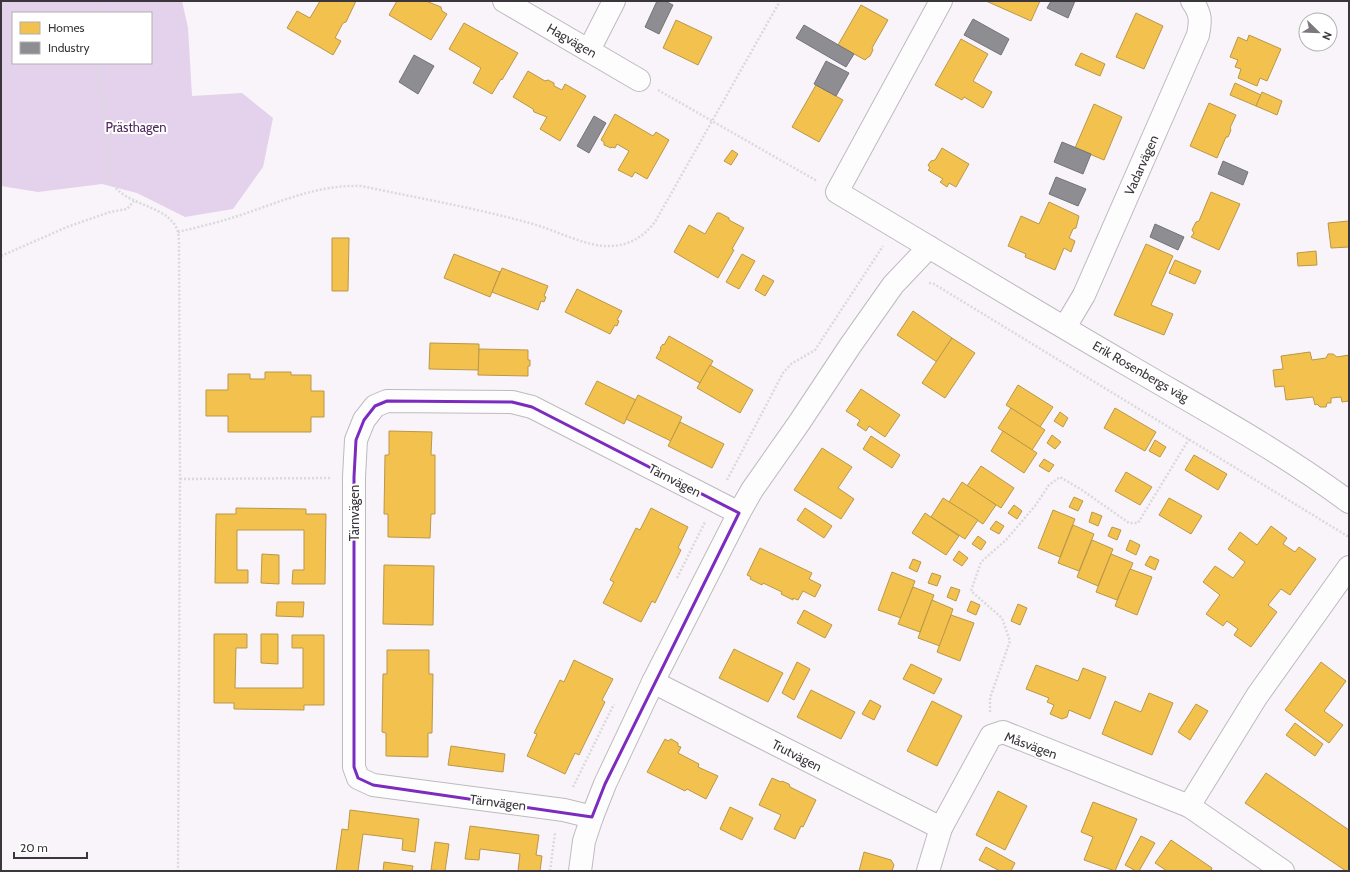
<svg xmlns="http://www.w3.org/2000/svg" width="1350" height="872" font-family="Cabin,sans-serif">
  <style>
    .forest { fill: #e4d1eb; fill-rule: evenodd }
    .homes { fill: #f2c14e; stroke: #bb9748 }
    .industry { fill: #8d8d92; stroke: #747378 }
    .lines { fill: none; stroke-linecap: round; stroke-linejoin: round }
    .street-casing { stroke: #bebabf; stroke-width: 24 }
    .path { stroke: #dad9db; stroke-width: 2.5; stroke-dasharray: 2 2; stroke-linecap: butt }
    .street { stroke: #fefdfe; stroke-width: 22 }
    .marked { fill: none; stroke: #7b2cbf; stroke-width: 3; stroke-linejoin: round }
    .labels { text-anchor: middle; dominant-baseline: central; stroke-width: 4; stroke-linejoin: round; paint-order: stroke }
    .street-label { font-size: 13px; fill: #3a363b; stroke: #fff }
    .park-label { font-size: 13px; fill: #4f285c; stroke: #fff }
  </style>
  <rect width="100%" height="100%" fill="#f8f4f9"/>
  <path class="forest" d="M 1,1 L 182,1 L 188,28 L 192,96 L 242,93 L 273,118 L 263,167 L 233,209 L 185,217 L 137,193 L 102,184 L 38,192 L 1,186 ZM 13,13 L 151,13 L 151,63 L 13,63 Z"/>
  <g class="homes">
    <polygon points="320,1 356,1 346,22 343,23 335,38 341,41 333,55 287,28 297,11 310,18"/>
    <polygon points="397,1 426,1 441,7 442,11 447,14 431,40 389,15"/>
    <polygon points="986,1 1040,1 1031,21"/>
    <polygon points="861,5 888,20 872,48 873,50 870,56 867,58 865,60 838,45"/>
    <polygon points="1136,13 1163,26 1144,69 1116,57"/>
    <polygon points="676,20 712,37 698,65 663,48"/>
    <polygon points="464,23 518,53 502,80 501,79 492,94 473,83 481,68 449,49"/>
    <polygon points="1249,35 1281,49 1267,81 1260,78 1257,86 1238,78 1241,69 1235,67 1238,60 1230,57 1238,37 1247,41"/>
    <polygon points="961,39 988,54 973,81 992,92 983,108 964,97 962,100 935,85"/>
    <polygon points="1081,53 1105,64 1100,76 1075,65"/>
    <polygon points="528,71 545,81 548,80 554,83 554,86 562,90 565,84 586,96 560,141 540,129 547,117 534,112 533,109 513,97"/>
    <polygon points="1235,83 1261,95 1256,106 1230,95"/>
    <polygon points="816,85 843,100 819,142 792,127"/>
    <polygon points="1262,92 1282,101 1277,115 1256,106"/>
    <polygon points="1209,103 1236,115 1230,128 1231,130 1228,137 1226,137 1217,158 1190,146"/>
    <polygon points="1094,104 1122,117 1104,160 1075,148"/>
    <polygon points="615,114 653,136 656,132 669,140 647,179 635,172 632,177 618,170 629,151 617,144 615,148 612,147 611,148 604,145 604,142 601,140"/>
    <polygon points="942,148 969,164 956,187 949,183 947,187 940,182 943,179 928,170 930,168 928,165 931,161 935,160"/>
    <polygon points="732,150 738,154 731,165 724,161"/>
    <polygon points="1211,192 1240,204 1219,250 1191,237 1194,233 1192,230 1196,222 1199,221"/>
    <polygon points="1049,202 1079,216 1076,228 1073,229 1069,238 1075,241 1071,252 1064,248 1055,270 1025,257 1026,254 1008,246 1021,216 1039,224"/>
    <polygon points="717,213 720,213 729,218 729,220 744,228 732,249 734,250 718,278 674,252 689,225 705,234"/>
    <polygon points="1349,221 1349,247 1331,248 1328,223"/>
    <polygon points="332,238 349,238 348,291 332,291"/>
    <polygon points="1146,244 1173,256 1151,305 1173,314 1164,335 1114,315"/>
    <polygon points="1316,251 1317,265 1298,266 1297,253"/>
    <polygon points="454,254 500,272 490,297 444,278"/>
    <polygon points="742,254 755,261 739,289 726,282"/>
    <polygon points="1175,260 1201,271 1195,284 1169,273"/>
    <polygon points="502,268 548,286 544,296 546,297 544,302 541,301 538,310 492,292"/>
    <polygon points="763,275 774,281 765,296 755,290"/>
    <polygon points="577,289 622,311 617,320 619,321 617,326 615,325 610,334 565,312"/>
    <polygon points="913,311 952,338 937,362 897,335"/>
    <polygon points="669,336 713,361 700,383 656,358 661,349 660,348 663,344 664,345"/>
    <polygon points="952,338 975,353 945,398 922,383"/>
    <polygon points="430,343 479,344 479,370 429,369"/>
    <polygon points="479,349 528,350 528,360 530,360 530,366 528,366 528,376 478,375"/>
    <polygon points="1310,352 1312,360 1326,358 1328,354 1333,354 1337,357 1349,355 1349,401 1342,402 1341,397 1331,398 1331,403 1327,403 1326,407 1320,407 1317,404 1315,405 1313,397 1286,400 1284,386 1275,387 1273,370 1283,369 1281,356"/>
    <polygon points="710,365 753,390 740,413 697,388"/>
    <polygon points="265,372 291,372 291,375 311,375 311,391 324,391 324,417 311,417 311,432 228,432 228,416 206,416 206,390 228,390 228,374 250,374 250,379 265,379"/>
    <polygon points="597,381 636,400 624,424 585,404"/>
    <polygon points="1018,385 1053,407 1040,427 1006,405"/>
    <polygon points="861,389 900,415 885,437 869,426 866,431 857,425 860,420 846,411"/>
    <polygon points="638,395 682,417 671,441 626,419"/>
    <polygon points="1011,408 1045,430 1032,450 998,428"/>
    <polygon points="1115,408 1156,432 1145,451 1104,428"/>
    <polygon points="1060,412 1068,418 1063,427 1054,421"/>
    <polygon points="680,422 724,444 712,468 668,446"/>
    <polygon points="389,431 432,432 431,455 435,455 435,514 431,514 430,538 388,537 388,514 384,514 385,455 389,455"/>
    <polygon points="1003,431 1037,453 1024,473 991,451"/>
    <polygon points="1052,435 1061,442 1055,449 1047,443"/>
    <polygon points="871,436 900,455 892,468 863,449"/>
    <polygon points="1155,440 1166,447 1160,457 1149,451"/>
    <polygon points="822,448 852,467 838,488 854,499 841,519 794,490"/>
    <polygon points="1194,455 1227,474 1218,490 1185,470"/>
    <polygon points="1044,459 1054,465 1049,472 1039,466"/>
    <polygon points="981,466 1014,488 1001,508 967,486"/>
    <polygon points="1126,472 1152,487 1140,505 1115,491"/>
    <polygon points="962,482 996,505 983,524 949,502"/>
    <polygon points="1074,497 1083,501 1078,511 1069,507"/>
    <polygon points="943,498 978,520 965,539 931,517"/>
    <polygon points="1169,498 1202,516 1191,534 1159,515"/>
    <polygon points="1014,505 1022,511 1017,519 1008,513"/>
    <polygon points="236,508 306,509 306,514 326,514 325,584 292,584 293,570 304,570 304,530 237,530 237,570 248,570 248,583 215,583 216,514 236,514"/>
    <polygon points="651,508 688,527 678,548 681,550 655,603 652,601 641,622 603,603 614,582 610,580 636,528 640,530"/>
    <polygon points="805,508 832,526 824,538 797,520"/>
    <polygon points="1053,510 1075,519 1060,557 1038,548"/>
    <polygon points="1092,512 1102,516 1098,526 1089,522"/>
    <polygon points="925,513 959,536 946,555 912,533"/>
    <polygon points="996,521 1004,526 999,534 990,529"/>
    <polygon points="1073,525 1094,534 1079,571 1058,563"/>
    <polygon points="1271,526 1287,538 1283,544 1295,552 1299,547 1316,559 1290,595 1281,589 1268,605 1277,612 1251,647 1234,635 1238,629 1227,621 1223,626 1206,614 1220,595 1203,582 1215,566 1233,578 1245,562 1228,549 1240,532 1257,545"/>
    <polygon points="1112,527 1121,530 1117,540 1108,536"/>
    <polygon points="978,536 986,542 981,550 972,544"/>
    <polygon points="1092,540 1113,549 1098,586 1077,577"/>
    <polygon points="1130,540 1140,545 1136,555 1126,550"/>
    <polygon points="760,548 812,573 809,579 821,585 815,597 803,591 798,600 793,598 793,600 781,594 782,592 763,583 762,585 750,579 751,577 747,575"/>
    <polygon points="959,551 968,558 962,566 953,560"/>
    <polygon points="262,554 279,555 279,584 261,583"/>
    <polygon points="1111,554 1133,563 1117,600 1096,592"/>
    <polygon points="1150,556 1159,560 1155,570 1145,565"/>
    <polygon points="913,559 921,562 917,572 909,568"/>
    <polygon points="384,565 434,566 433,625 383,624"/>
    <polygon points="1130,569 1152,577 1137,615 1115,606"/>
    <polygon points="892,572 915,581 901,618 878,610"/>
    <polygon points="932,573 941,576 937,586 928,583"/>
    <polygon points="913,587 934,595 920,632 898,624"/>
    <polygon points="951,587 960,590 956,601 947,597"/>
    <polygon points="932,600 953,609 940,646 918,638"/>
    <polygon points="971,601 980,605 976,615 967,611"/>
    <polygon points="277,602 304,602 303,617 276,616"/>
    <polygon points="1018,604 1027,608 1020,625 1011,621"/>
    <polygon points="804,610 832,625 825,638 797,623"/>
    <polygon points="951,615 974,623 960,661 937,652"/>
    <polygon points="214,634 247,634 247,648 236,648 235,688 303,688 303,648 292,648 292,635 324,635 324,705 304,705 304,710 234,709 234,703 214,703"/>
    <polygon points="261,634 278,634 278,664 261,663"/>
    <polygon points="734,649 783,673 768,702 719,678"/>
    <polygon points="387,650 429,650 429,674 433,674 432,733 428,733 428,757 386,756 386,733 382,732 383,674 387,674"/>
    <polygon points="574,660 613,679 602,700 605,702 579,755 575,753 565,774 527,756 537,734 534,733 560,680 564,682"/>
    <polygon points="797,662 810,669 794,700 782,693"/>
    <polygon points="1321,662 1346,681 1324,711 1343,725 1329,743 1285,710"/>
    <polygon points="911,664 942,679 934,694 903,679"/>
    <polygon points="1036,665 1078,681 1083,668 1106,677 1090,719 1069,710 1067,717 1062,719 1050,714 1054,705 1047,702 1049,698 1026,689"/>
    <polygon points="811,690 855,712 841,739 797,717"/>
    <polygon points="1149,693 1173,703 1152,755 1102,734 1115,701 1141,712"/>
    <polygon points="870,700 881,706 874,720 862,714"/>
    <polygon points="932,701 962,716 937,766 907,751"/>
    <polygon points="1196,704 1208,711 1190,740 1178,732"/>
    <polygon points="1295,723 1323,744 1315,756 1286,735"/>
    <polygon points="665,739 668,741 671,739 678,743 678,746 681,747 678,753 699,764 698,767 718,776 706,799 687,789 685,791 647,772"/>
    <polygon points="451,746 505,754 503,772 448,765"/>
    <polygon points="1266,773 1349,830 1349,871 1346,871 1245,803"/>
    <polygon points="772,778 781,782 782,781 789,784 790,787 816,800 803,827 801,826 795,839 774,829 781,815 759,805"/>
    <polygon points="998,791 1027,806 1005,850 976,835"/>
    <polygon points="1093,802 1137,819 1115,871 1084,860 1093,837 1081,832"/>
    <polygon points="730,807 753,818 742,840 720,829"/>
    <polygon points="350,810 419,819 415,852 402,850 403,839 363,834 358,871 336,871 342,829 348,830"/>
    <polygon points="470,826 539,835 536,855 542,856 540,871 518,871 520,854 480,849 479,860 465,859"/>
    <polygon points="1141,836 1155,843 1139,871 1136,871 1125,865"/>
    <polygon points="1171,840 1212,868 1211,871 1167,871 1155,863"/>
    <polygon points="435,842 449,844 445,871 431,870"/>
    <polygon points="986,847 1015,863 1011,871 1000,871 979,860"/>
    <polygon points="864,852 891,860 894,865 892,871 859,871"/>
    <polygon points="384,862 413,866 412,871 383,871"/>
  </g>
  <g class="industry">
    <polygon points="657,1 665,1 673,5 659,34 645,27"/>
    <polygon points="1051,1 1075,1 1068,18 1047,8"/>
    <polygon points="973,19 1009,39 1001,55 964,35"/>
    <polygon points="804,25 854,54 846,67 796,38"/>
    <polygon points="414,55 434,66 418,94 399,82"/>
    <polygon points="826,61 849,73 836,96 814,84"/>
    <polygon points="594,116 606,123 589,153 577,146"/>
    <polygon points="1062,142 1091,154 1083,174 1054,162"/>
    <polygon points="1223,161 1248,172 1243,185 1218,174"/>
    <polygon points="1056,177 1086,189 1078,206 1049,194"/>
    <polygon points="1155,224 1184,237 1178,250 1150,237"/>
  </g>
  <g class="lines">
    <g class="street-casing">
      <g id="street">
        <polyline points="504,1 639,80"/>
        <path d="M 941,1 L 837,192 C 934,250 1030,308 1128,365 C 1203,409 1279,450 1349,502"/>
        <polyline points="589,50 614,1"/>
        <path d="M 1065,327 L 1084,295 L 1198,35 C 1201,20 1201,14 1192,1"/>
        <polyline points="653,682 941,828"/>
        <polyline points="1189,806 1257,696 1349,567"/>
        <polyline points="592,817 564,810 373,785 358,778 354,767 354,477 356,440 364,420 375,406 387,401 512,402 532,407 739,513"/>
        <polyline points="580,871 584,841 592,817 605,784 653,682 739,513 752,490 799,423 850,346 893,285 929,247"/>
        <polyline points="928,871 941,828 991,736 1003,732 1189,806 1283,871"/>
      </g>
    </g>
    <g class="path">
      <polyline points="96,13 97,1"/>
      <path d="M 96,63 C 100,84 105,105 107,127 C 109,143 104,167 111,181 C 124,207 170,204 178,232 C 179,237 179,243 179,247 L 180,479 L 178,871"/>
      <polyline points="658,90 817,181"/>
      <path d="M 178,232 C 194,228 212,224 228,219 C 272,206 314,184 361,186 C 418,198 476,208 533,224 C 555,230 587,247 609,246 C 629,246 643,237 655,222 L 780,1"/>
      <polyline points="1,256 67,227 110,212 127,209 134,201"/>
      <polyline points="929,283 934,284 1349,537"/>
      <polyline points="180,479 332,478"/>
      <polyline points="727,480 783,373 791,364 815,350 883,246"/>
      <polyline points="677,578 705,522"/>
      <polyline points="990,712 990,698 1010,641 1002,618 971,591 981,562 1006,540 1035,506 1049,485 1060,477 1082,490 1129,523 1138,523 1189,439"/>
      <polyline points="573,787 614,704"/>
      <polyline points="550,871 555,833"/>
    </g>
    <use href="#street" class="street"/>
  </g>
  <path class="marked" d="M 387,401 L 512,402 L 532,407 L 739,513 L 605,784 L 592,817 L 373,785 L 358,778 L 354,767 L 354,477 L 356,440 L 364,420 L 375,406 Z"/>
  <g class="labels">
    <g class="street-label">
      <text transform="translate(572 40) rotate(30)">Hagvägen</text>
      <text transform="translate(1141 165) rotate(-66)">Vadarvägen</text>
      <text transform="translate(1141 371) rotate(30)">Erik Rosenbergs väg</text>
      <text transform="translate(675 480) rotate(27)">Tärnvägen</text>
      <text transform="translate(354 513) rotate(-90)">Tärnvägen</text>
      <text transform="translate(1031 745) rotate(20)">Måsvägen</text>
      <text transform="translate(797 755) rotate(27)">Trutvägen</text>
      <text transform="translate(498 802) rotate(7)">Tärnvägen</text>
    </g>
    <g class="park-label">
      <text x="136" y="127">Prästhagen</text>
    </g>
  </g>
  <rect width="1350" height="872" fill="none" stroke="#3a363b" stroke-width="4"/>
  <rect x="12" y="12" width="140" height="52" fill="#ffffff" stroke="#b0afb1"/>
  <rect x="20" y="22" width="20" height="12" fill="#f2c14e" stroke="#b0afb1"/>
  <text x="48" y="32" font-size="12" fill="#3a363b">Homes</text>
  <rect x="20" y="42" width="20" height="12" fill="#8d8d92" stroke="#b0afb1"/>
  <text x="48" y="52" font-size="12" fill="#3a363b">Industry</text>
  <g transform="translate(1318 32) rotate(113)"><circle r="19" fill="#ffffff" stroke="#b0afb1"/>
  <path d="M0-3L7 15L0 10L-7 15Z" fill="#7c787e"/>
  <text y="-6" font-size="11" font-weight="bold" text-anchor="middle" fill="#3a363b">N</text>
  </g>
  <path d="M14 852v6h73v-6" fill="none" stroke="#3a363b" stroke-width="2"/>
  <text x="20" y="852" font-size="12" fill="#3a363b" stroke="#ffffff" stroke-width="3" paint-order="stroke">20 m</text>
</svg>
